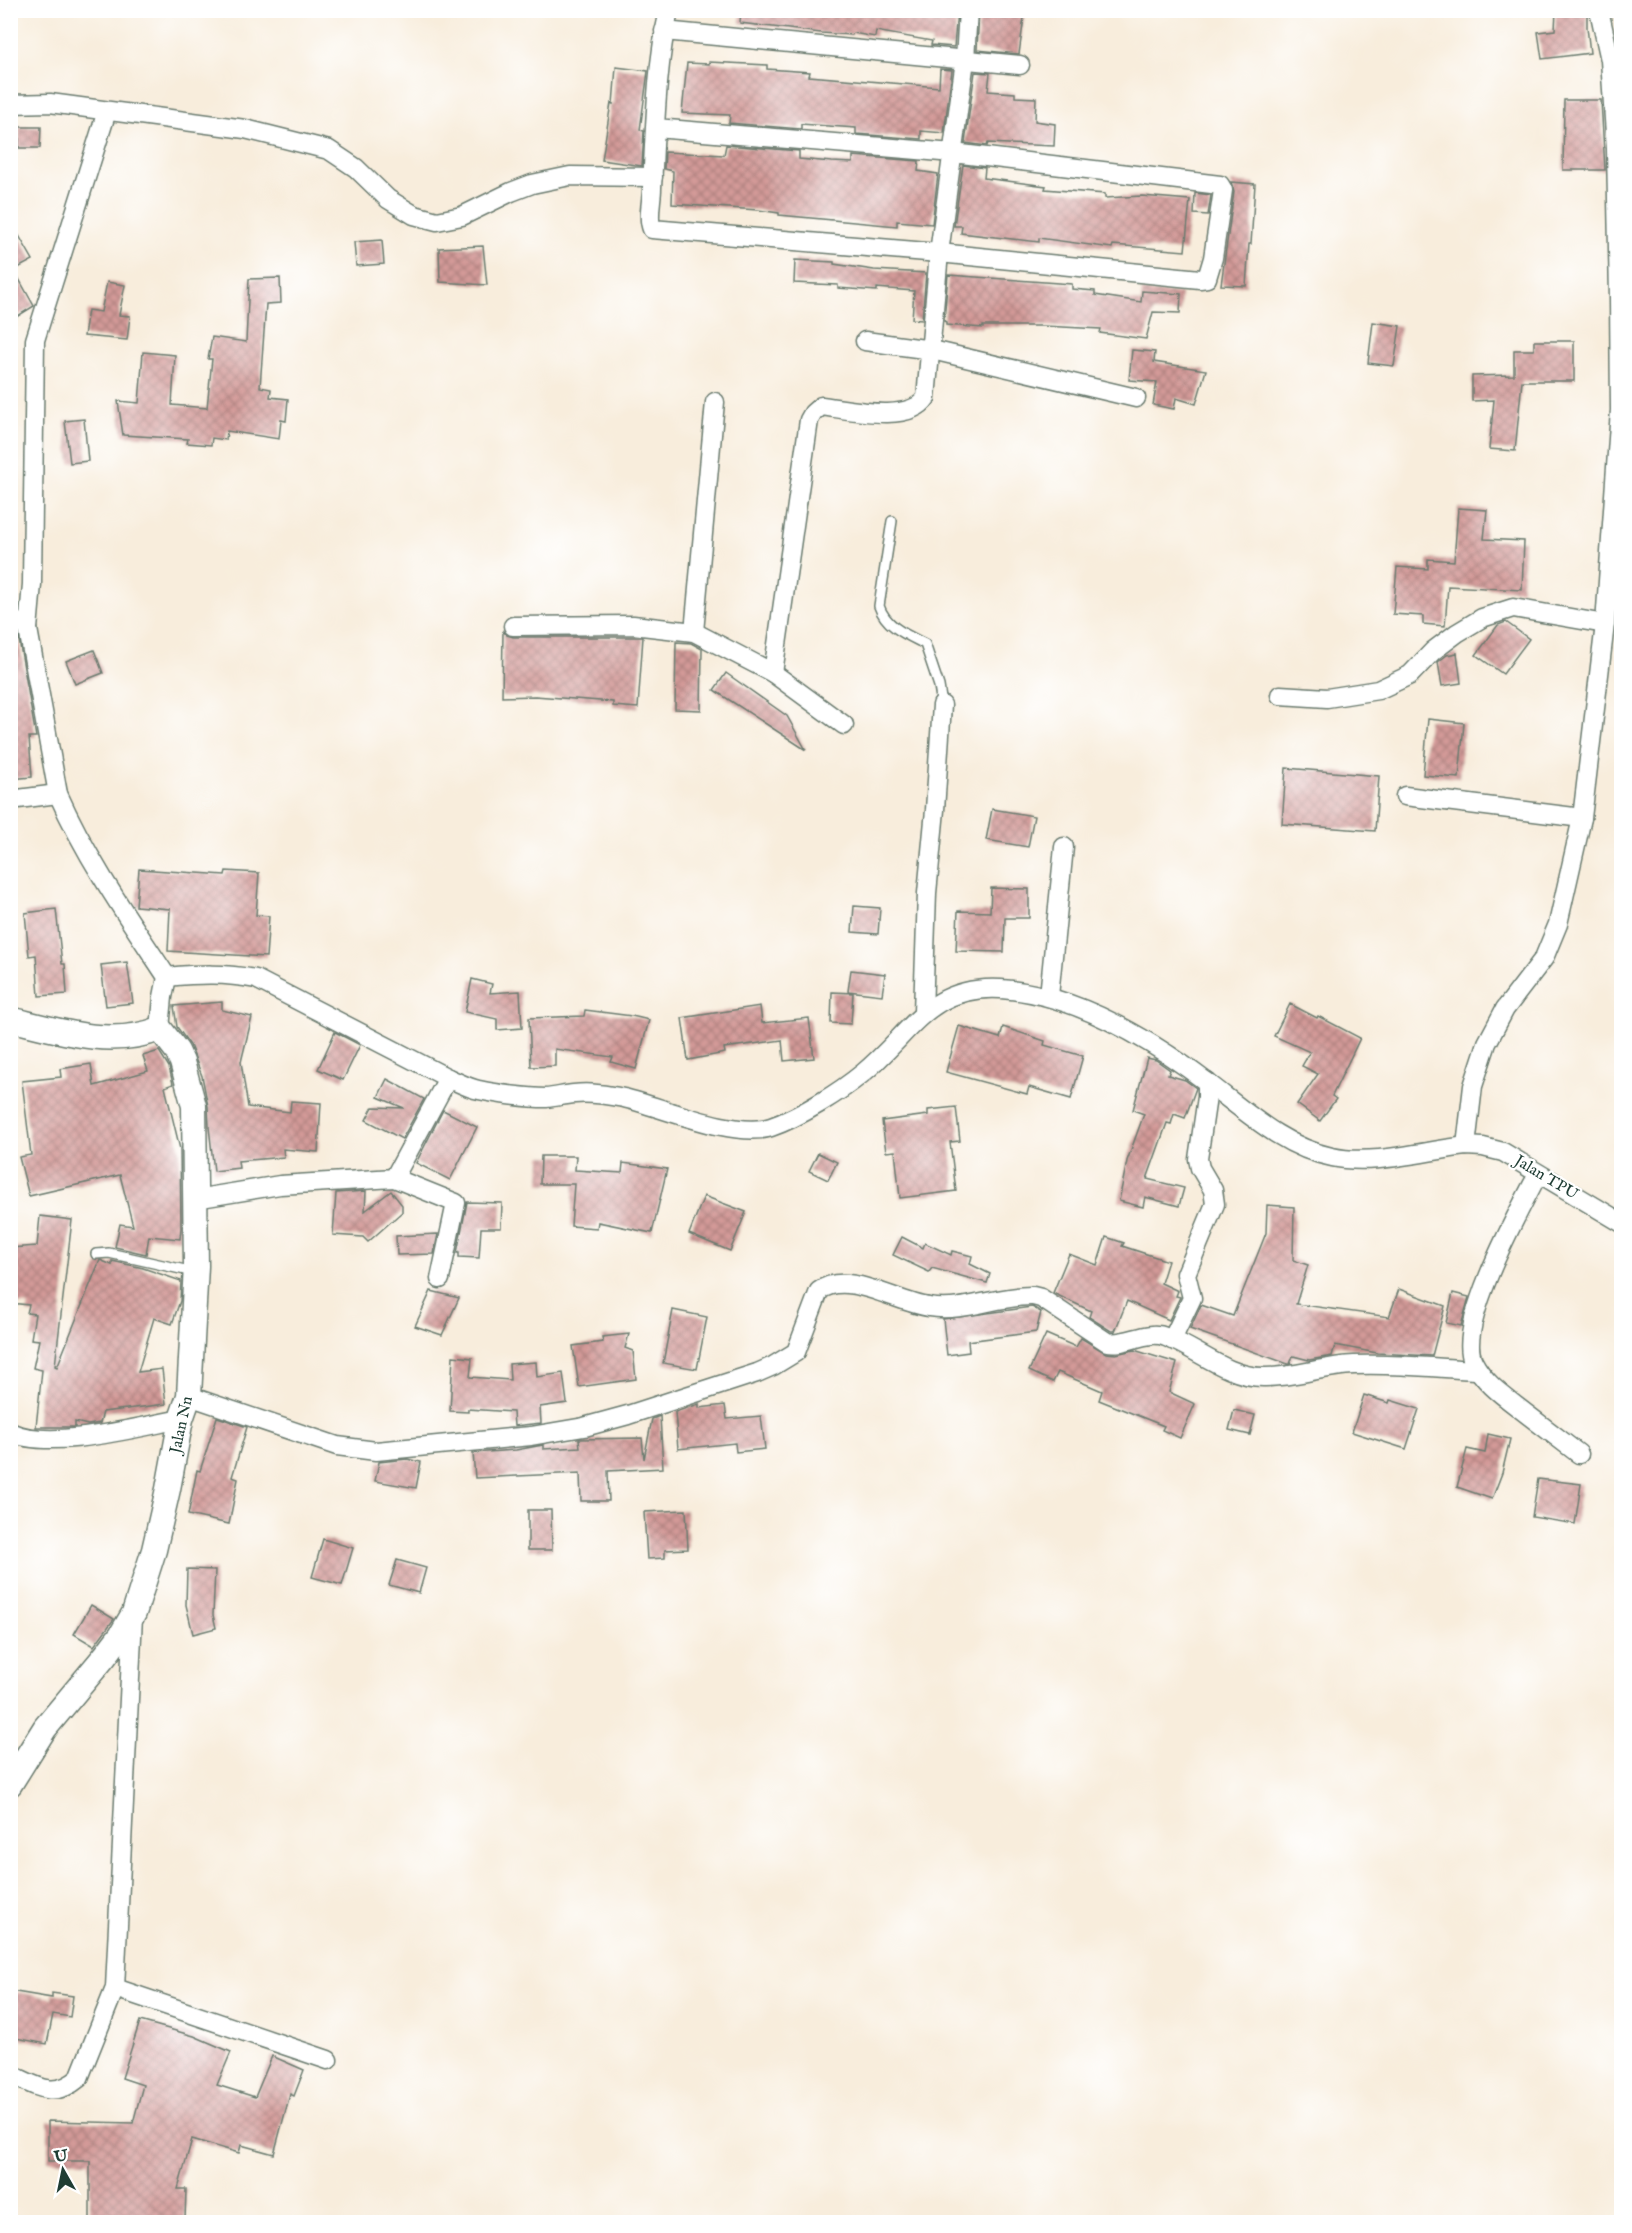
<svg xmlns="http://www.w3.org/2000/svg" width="1632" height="2233" font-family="'IM FELL English',serif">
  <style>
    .building { fill: url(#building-cross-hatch) }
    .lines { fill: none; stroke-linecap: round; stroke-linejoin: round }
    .service-casing { stroke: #6b7b6f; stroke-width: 12 }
    .minor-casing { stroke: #6b7b6f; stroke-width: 21 }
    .tertiary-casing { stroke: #6b7b6f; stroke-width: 27 }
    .service { stroke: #fff; stroke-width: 9 }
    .minor { stroke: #fff; stroke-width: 18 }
    .tertiary { stroke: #fff; stroke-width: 24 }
    .labels { text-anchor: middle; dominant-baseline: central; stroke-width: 4.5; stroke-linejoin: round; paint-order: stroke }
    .street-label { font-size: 16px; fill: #1f3d34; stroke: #fff }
  </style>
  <defs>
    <pattern id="building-cross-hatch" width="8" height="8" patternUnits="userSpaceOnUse" patternTransform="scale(1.5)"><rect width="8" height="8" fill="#d39a98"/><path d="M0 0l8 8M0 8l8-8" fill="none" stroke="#ab7f7d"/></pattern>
  </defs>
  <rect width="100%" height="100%" fill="#fff"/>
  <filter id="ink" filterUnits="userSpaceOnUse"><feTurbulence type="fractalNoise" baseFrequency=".0167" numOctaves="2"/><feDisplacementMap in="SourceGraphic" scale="12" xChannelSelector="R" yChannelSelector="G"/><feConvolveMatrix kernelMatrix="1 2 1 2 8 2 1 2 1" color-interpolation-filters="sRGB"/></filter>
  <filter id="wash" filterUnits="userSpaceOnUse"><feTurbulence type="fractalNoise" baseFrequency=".008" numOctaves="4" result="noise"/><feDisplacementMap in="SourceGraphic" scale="24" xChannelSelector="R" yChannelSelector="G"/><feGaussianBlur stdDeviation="1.35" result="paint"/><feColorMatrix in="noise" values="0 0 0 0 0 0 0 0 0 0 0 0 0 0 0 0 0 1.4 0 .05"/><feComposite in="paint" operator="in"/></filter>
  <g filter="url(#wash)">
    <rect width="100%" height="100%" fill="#f8eddc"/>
    <g id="blocks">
      <g class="building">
        <polygon points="741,10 957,10 954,47 931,45 932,41 876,31 875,37 853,33 852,35 821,33 740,23"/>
        <polygon points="979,10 1025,10 1019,54 977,50"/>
        <polygon points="1556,10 1587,10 1587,27 1590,53 1542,59 1538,32 1555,30"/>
        <polygon points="709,62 767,65 767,69 810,72 809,76 939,87 940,69 952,70 944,133 921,131 921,139 856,134 856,128 801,124 801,129 729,123 730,115 682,113 687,63 709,64"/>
        <polygon points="616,67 648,71 640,130 644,131 642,166 602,160 611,103 613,104"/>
        <polygon points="975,72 990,73 988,91 1015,93 1015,97 1036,98 1035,121 1055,124 1054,146 988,143 987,146 965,143"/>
        <polygon points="1564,100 1601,100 1605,170 1563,170"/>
        <polygon points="19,127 41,127 40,148 19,148"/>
        <polygon points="726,145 799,151 799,159 832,162 853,163 853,156 919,161 918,171 938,174 932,224 897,221 897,226 779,215 779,213 758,210 672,204 673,171 664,169 665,152 724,155"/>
        <polygon points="963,165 985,168 984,178 1046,186 1045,189 1105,194 1105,198 1142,196 1190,200 1185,251 1113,245 1112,248 1039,238 1039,242 961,233 962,226 954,226"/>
        <polygon points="1231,182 1255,184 1251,244 1249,244 1246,286 1221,285 1234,192"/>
        <polygon points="1195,193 1211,195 1208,215 1194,214"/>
        <polygon points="10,220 33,260 14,270 34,306 10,321"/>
        <polygon points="382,240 384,264 356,266 354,242"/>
        <polygon points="483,246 487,285 440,282 439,248"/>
        <polygon points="795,260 834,262 834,264 874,270 926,273 922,320 912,319 914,291 877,288 877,291 838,288 838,285 794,283"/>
        <polygon points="948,275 1072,284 1072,289 1095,291 1095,295 1141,302 1142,291 1181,294 1180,313 1153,312 1146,339 1100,333 1101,329 1043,326 983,326 983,328 946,325 946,322 944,321"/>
        <polygon points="280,278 281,303 266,304 260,387 271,389 270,397 288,399 286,421 281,420 279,439 227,431 226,440 212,438 211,445 187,443 188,439 123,435 118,401 139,403 143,352 175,355 172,405 207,408 212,359 208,359 212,337 246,342 249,279"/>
        <polygon points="107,282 125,285 119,315 130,316 127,340 84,336 88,310 101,312"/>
        <polygon points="1373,322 1400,326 1394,366 1368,363"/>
        <polygon points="1534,341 1574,341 1574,381 1522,381 1515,451 1489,449 1494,400 1472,401 1472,376 1514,375 1514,350 1534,350"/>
        <polygon points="1132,350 1155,352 1154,362 1206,370 1196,404 1176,398 1174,409 1153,405 1157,382 1129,380"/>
        <polygon points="84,419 88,461 70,463 65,421"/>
        <polygon points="1458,508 1487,510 1484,539 1524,541 1522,590 1448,586 1445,626 1423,624 1423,616 1393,614 1397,567 1428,569 1428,559 1454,561"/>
        <polygon points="1506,622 1529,639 1503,674 1476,655 1498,625"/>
        <polygon points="10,631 18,634 36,737 29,737 32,777 10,779"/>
        <polygon points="503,631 507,635 513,637 643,637 638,708 613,706 613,702 535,696 502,697"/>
        <polygon points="676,642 691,643 702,649 701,710 675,709"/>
        <polygon points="94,650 103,673 75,684 66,661"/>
        <polygon points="1457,653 1461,683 1442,686 1438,662 1447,655"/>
        <polygon points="726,673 787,716 806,750 714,690"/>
        <polygon points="1428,719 1464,723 1459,778 1423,775"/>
        <polygon points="1286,768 1379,776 1375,831 1282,824"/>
        <polygon points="992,809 1034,816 1028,847 986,840"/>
        <polygon points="139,869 225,875 226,871 259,873 256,915 269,916 266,957 168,951 170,909 136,906"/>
        <polygon points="991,888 1029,889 1029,918 1005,918 1004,952 956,951 958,911 990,912"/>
        <polygon points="854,906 880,908 878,934 852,932"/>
        <polygon points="56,909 62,964 65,964 67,994 39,996 36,955 29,956 25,913"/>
        <polygon points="127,962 133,1003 106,1006 101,965"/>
        <polygon points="851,970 885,974 882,995 848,991"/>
        <polygon points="472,979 492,984 490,993 520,991 522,1028 497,1030 497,1019 465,1012"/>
        <polygon points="832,992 853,993 851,1024 831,1023"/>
        <polygon points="222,1002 222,1010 252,1017 241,1062 248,1107 290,1112 291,1101 321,1103 318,1152 283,1149 284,1157 238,1161 239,1168 214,1171 209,1127 208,1106 202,1076 190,1045 177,1027 174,1006"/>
        <polygon points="1290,1004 1317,1018 1318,1016 1360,1038 1332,1096 1336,1099 1320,1121 1297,1104 1318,1074 1302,1066 1310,1052 1274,1036"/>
        <polygon points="760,1006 762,1023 809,1018 814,1058 784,1061 782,1040 724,1048 725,1053 688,1060 682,1018"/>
        <polygon points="585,1010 632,1016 649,1020 636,1069 611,1062 613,1057 555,1049 555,1066 531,1067 529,1018 584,1016"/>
        <polygon points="959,1026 1000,1038 1003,1027 1045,1041 1044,1045 1083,1056 1071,1099 1029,1087 1027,1094 946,1072"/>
        <polygon points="335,1032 360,1045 343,1080 318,1069"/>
        <polygon points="159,1051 169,1067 173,1084 165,1087 180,1149 181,1228 180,1239 149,1236 146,1254 115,1247 120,1224 133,1226 120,1175 29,1196 19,1157 31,1155 22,1081 61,1077 60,1069 91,1064 94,1086 148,1071 143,1056"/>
        <polygon points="1147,1058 1156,1060 1170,1070 1168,1075 1185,1080 1196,1088 1185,1118 1174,1114 1171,1124 1167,1123 1147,1179 1184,1188 1179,1206 1145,1197 1143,1207 1119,1201 1127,1161 1144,1114 1133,1110"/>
        <polygon points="387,1079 424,1099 402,1139 366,1120 373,1107 404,1108 378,1097"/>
        <polygon points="956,1107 960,1141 950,1142 956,1191 900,1198 895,1151 886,1152 882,1121 928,1115 928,1110"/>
        <polygon points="443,1110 477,1127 450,1180 416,1163"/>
        <polygon points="818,1153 837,1162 828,1180 809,1171"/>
        <polygon points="541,1156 576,1156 575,1170 622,1173 623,1163 667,1169 652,1233 598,1222 597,1228 571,1226 574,1184 540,1184"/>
        <polygon points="366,1191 365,1211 391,1191 402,1205 402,1212 368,1242 363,1237 333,1235 336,1193"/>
        <polygon points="704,1196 746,1212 730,1251 689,1234"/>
        <polygon points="467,1202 502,1203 501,1228 481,1228 479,1258 459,1257 459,1253 457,1253"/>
        <polygon points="1267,1205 1294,1207 1293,1260 1308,1265 1296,1304 1389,1317 1399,1289 1445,1306 1432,1356 1377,1353 1335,1345 1332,1356 1309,1360 1293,1356 1290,1364 1288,1364 1190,1329 1201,1305 1233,1316 1266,1233"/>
        <polygon points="40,1216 72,1220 55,1366 57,1367 100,1260 112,1265 112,1261 143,1268 181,1281 180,1301 172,1324 154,1318 138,1372 162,1369 166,1404 103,1412 100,1423 88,1425 75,1422 75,1427 36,1427 42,1370 33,1368 39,1340 31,1339 35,1314 27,1313 29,1305 10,1303 10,1248 37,1246"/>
        <polygon points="438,1234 434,1254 397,1255 396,1236"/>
        <polygon points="902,1237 923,1248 925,1243 951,1255 952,1251 972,1256 970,1264 990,1274 987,1283 932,1268 929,1272 893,1255"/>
        <polygon points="1106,1237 1124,1243 1122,1246 1168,1261 1161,1283 1178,1291 1176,1296 1180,1297 1169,1320 1127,1301 1115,1331 1111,1331 1089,1317 1091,1311 1053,1293 1069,1254 1097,1265"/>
        <polygon points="431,1291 459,1298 442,1335 415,1326"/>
        <polygon points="1453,1293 1469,1297 1461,1326 1446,1323"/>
        <polygon points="1032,1307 1041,1312 1036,1332 968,1341 969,1352 947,1355 943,1319"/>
        <polygon points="673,1310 707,1317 697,1369 663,1363"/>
        <polygon points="629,1334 625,1348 633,1351 636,1379 579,1387 573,1346 603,1342 602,1337"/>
        <polygon points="1046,1334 1076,1347 1081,1338 1106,1353 1116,1354 1134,1350 1177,1363 1169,1392 1195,1404 1180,1438 1162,1430 1164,1426 1099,1400 1102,1391 1058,1372 1053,1382 1029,1371"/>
        <polygon points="453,1356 472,1358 470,1377 510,1380 509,1364 536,1362 537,1377 563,1373 567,1403 540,1407 541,1423 514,1426 513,1412 468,1409 468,1412 450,1411"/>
        <polygon points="1364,1395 1389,1403 1390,1400 1419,1409 1406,1449 1352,1432"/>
        <polygon points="699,1404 699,1408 725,1405 727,1419 761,1416 765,1449 736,1452 735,1443 678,1449 675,1412"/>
        <polygon points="1234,1410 1255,1415 1250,1435 1229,1430"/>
        <polygon points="660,1416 663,1468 608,1471 609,1501 581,1501 580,1473 475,1478 473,1453 516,1450 543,1445 543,1449 580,1447 579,1439 642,1438 644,1459 652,1419"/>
        <polygon points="217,1417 247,1427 232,1477 238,1479 229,1524 188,1515 197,1470 200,1471"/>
        <polygon points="1488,1434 1510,1439 1502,1473 1492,1499 1457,1487 1467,1449 1485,1453"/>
        <polygon points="407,1459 421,1462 416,1488 375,1481 379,1462"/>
        <polygon points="1538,1479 1581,1484 1575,1524 1532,1517"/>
        <polygon points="528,1510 551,1510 552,1550 528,1550"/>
        <polygon points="686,1510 688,1549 665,1550 665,1558 647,1559 644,1512"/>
        <polygon points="323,1539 353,1548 342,1585 312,1577"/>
        <polygon points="397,1560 426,1568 419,1593 389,1585"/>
        <polygon points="187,1569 215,1570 213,1615 216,1628 193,1634 186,1605"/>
        <polygon points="91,1605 114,1619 94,1646 74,1634"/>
        <polygon points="10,1991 52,1998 52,1993 73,1996 70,2017 53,2014 47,2044 10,2037"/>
        <polygon points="140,2021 194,2036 231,2052 217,2085 255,2097 272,2056 304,2070 294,2096 290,2094 274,2154 241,2145 239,2153 192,2139 178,2189 186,2189 185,2220 90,2223 90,2161 48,2161 48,2121 133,2123 143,2085 122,2078"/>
      </g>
    </g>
  </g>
  <g filter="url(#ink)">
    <use href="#blocks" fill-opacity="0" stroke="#6b7b6f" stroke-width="1.5"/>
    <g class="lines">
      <g class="service-casing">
        <g id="service">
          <path d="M 892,521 L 879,606 C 886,627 907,635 925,644 L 939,686 L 942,705"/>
          <polyline points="96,1254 109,1253 194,1272"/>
        </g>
      </g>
      <g class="minor-casing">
        <g id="minor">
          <polyline points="664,31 1020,65"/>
          <polyline points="10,104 50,103 245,129 329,150 356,168 388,199 414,215 437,221 462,216 511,192 532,184 570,176 653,177"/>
          <path d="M 656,128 L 953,153 L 1220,185 L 1223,190 L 1213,258 L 1207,278 L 1200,279 L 939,253 L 652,229 C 647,218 652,200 652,188 C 655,130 656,67 669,10"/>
          <polyline points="865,341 932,350 1136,398"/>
          <path d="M 10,619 L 24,625 L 28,629 L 58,794 C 87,859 128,918 167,977 L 163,997 L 160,1029"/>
          <polyline points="513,626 633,625 694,632 773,673 844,725"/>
          <polyline points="28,629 32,584 35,340 107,111"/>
          <polyline points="694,632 715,402"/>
          <path d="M 773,673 L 809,420 L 813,413 L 821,406 C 848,409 909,424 926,398 L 939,253 L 965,60 L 968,10"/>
          <polyline points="1280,695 1327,698 1378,690 1410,675 1433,651 1457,633 1482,618 1513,608 1605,624"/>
          <polyline points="1405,796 1582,818"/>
          <polyline points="10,800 58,794"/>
          <path d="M 167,977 C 200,974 224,973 256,979 L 448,1078 C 458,1082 468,1088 479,1090 C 497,1094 528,1098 546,1098 C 555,1097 565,1095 574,1094 C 591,1092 608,1095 624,1098 C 662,1107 735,1139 771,1127 C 800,1117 840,1092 863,1073 C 912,1033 928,985 1001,989 C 1074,994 1150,1039 1208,1083 C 1245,1111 1285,1148 1332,1157 C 1372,1166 1424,1151 1466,1146 L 1483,1147 L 1503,1152 L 1622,1223"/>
          <polyline points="1049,996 1064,847"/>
          <polyline points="923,1012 927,893 935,810 942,705"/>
          <polyline points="1466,1146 1473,1086 1487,1043 1505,1009 1544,958 1558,924 1582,818 1605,624 1620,410 1619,298 1616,149 1610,60 1599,10"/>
          <path d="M 1538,1174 C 1520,1209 1456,1324 1473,1361 C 1485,1385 1508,1399 1528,1415 C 1545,1428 1562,1441 1579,1454"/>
          <polyline points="394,1178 456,1203 440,1279"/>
          <polyline points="195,1199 280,1185 394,1178 448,1078"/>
          <polyline points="1172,1340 1192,1298 1186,1274 1215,1204 1213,1190 1200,1168 1198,1159 1207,1097 1207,1082"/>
          <path d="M 189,1396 L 337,1446 L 376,1451 L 531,1436 L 584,1427 L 628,1415 L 757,1373 L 773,1366 L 796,1352 L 819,1291 C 847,1269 897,1303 929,1307 C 964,1313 998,1295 1033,1296 L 1041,1298 L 1107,1342 C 1127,1346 1147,1329 1166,1337 C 1198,1349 1227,1377 1263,1377 C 1294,1378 1323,1366 1354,1365 C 1395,1363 1437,1368 1478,1370"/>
          <path d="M 10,1432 C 49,1451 139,1427 181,1419"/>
          <polyline points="115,1988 133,1616"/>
          <path d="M 10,2074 C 37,2086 53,2100 79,2078 L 115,1988 L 328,2060"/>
        </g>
      </g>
      <g class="tertiary-casing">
        <path id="tertiary" d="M 10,1019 C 59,1031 110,1048 160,1029 L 177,1051 L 182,1062 L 194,1106 L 196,1266 L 189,1396 L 181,1419 L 168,1489 L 154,1550 L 134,1613 L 121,1635 L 105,1656 L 45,1728 L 10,1784"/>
      </g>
      <use href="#service" class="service"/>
      <use href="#minor" class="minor"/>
      <use href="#tertiary" class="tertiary"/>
    </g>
  </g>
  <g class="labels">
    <g class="street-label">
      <text transform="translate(1546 1178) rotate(31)">Jalan TPU</text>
      <text transform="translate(182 1425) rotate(-78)">Jalan Nn</text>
    </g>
  </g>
  <rect width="1632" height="2233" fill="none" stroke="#fff" stroke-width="36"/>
  <g transform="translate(63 2170) rotate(351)" stroke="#ffffff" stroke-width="4.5" paint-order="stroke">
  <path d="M0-4.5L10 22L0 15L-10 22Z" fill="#1f3d34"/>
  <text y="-9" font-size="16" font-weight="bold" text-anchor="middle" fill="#1f3d34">U</text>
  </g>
</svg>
